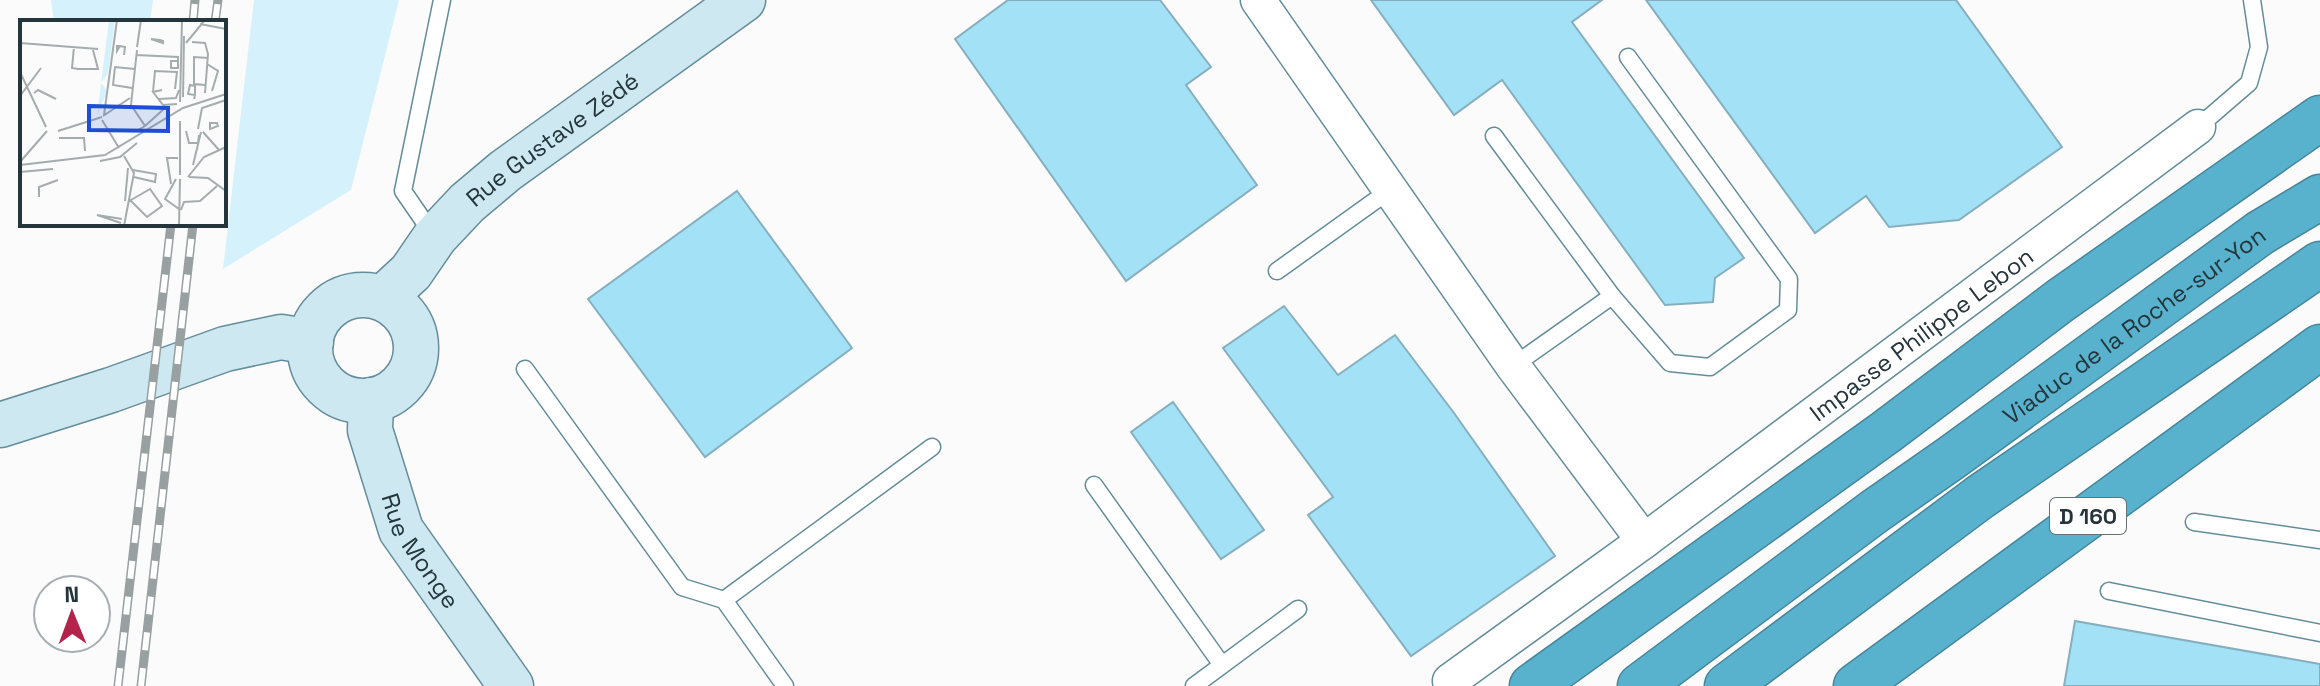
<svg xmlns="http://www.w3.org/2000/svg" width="2320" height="686" font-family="'Space Grotesk',sans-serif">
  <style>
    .green { fill: #d5f1fb }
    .building { fill: #a3e1f6; stroke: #85afbe; stroke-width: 2 }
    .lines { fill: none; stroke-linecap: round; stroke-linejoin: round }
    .lane-casing { stroke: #648d9b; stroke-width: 19 }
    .street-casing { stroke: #648d9b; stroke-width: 37 }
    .secondary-casing { stroke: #648d9b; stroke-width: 47 }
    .highway-casing { stroke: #46869a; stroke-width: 47 }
    .lane { stroke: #fff; stroke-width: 16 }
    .street { stroke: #fff; stroke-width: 34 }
    .secondary { stroke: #cde8f0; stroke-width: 44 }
    .highway { stroke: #59b2cd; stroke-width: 44 }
    .rail-casing { stroke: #98a0a2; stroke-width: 9 }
    .rail { stroke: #fff; stroke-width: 6; stroke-dasharray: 18; stroke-linecap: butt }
    .labels { text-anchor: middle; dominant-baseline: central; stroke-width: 6; stroke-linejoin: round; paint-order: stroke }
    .shield { fill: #fff; stroke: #667276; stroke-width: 2 }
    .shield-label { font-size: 22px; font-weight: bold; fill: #24353b }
    .street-label { font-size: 24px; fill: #24353b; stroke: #fff }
    .inset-road { fill: none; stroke: #a5acae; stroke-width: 2 }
    .view { fill: #1d4ed8; fill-opacity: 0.15; stroke: #1d4ed8; stroke-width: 4 }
    .inset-edge { fill: none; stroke: #24353b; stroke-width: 4 }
  </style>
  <rect width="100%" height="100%" fill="#fbfbfb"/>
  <g class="green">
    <polygon points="51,0 153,0 150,22 54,22"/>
    <polygon points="254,0 399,0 351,190 223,269"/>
  </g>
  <g class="building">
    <polygon points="1008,0 1160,0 1211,67 1186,85 1257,185 1126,281 955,39"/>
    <polygon points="1371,0 1602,0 1572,22 1744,258 1715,278 1713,302 1665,305 1502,80 1454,115"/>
    <polygon points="1646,0 1956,0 2062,147 1959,220 1889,227 1866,196 1815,233"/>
    <polygon points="737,191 852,348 705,457 588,299"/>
    <polygon points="1284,306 1338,375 1395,335 1454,413 1555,556 1411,656 1308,515 1333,497 1223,348"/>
    <polygon points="1173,402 1264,530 1221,559 1131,432"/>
    <polygon points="2075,621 2320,664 2320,686 2064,686"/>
  </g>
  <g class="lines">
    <g class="lane-casing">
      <g id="lane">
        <polyline points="2198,127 2249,83 2259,47 2252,0"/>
        <polyline points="1494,136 1612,296 1670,363 1710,367 1788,310 1789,279 1628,57"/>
        <polyline points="434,236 403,191 442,0"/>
        <polyline points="1277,271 1390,190"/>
        <polyline points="1513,366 1612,296"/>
        <polyline points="525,369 682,587 724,600 785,686"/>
        <polyline points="1094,485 1222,665"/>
        <polyline points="2194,522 2320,540"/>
        <polyline points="2109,591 2320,633"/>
        <polyline points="724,600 932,447"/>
        <polyline points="1194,686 1298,609"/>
      </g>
    </g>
    <g class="street-casing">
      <g id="street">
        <polyline points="1258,0 1513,366 1644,541 1450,681"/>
        <path id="s1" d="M 1644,541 L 2198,127"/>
      </g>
    </g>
    <g class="secondary-casing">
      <g id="secondary">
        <circle cx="363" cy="348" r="53"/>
        <path id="s2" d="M 383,298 L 411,272 L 435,237 L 467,203 L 505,171 L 743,0"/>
        <path id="s3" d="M 371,400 L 370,430 L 401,530 L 511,686"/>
        <polyline points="0,425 111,390 225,349 281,337 311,342"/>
      </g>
    </g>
    <g class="highway-casing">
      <g id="highway">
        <polyline points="1532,686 1886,432 2061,300 2320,118"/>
        <path id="s4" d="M 1640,686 L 1875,511 L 1951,458 L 2260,233 L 2320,197"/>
        <polyline points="1727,686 1980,497 2320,264"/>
        <polyline points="1856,686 2320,347"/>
      </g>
    </g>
    <use href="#lane" class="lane"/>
    <use href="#street" class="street"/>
    <use href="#secondary" class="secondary"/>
    <use href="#highway" class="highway"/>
    <g class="rail-casing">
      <g id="rail">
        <polyline points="193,22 195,0"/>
        <polyline points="215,22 218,0"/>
        <polyline points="118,686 171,224"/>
        <polyline points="141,686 193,224"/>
      </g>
    </g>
    <use href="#rail" class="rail"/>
  </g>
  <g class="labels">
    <rect class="shield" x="2050" y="498" width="76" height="36" rx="6"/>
    <g class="shield-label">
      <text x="2088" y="516">D 160</text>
    </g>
    <g class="street-label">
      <text stroke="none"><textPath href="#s2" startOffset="234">Rue Gustave Zédé</textPath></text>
      <text stroke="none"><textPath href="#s4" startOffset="612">Viaduc de la Roche-sur-Yon</textPath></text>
      <text stroke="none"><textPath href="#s1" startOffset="346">Impasse Philippe Lebon</textPath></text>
      <text stroke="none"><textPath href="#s3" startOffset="162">Rue Monge</textPath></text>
    </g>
  </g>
  <g transform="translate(20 20)">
    <rect width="206" height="206" fill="#fbfbfb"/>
    <path d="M 89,0 L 95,0 L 88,53 L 81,63 L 87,71 L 77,96 Z" fill="#d5f1fb"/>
    <path class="inset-road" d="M 180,4 L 206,9M 131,19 L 140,20 L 143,21 L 143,23 ZM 172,22 L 185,23 L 188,34 L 185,73M 0,23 L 78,29M 166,23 L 185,0M 100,26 L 97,31 L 97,26 L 100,26 L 105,27 L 104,35M 54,27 L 52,48 L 58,49 L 78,49 L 73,30M 117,27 L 121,0M 116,35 L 158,37 L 158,48 L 151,48 L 151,41 L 158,41M 187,44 L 198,51 L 192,71M 0,52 L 26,107M 185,65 L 174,64 L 174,37 L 188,38M 112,68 L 93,65 L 95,47 L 115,49M 142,70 L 133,72 L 143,85 L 157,84M 133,72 L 135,51 L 157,52 L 155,69M 14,73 L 18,70 L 36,79M 0,76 L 21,48M 163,77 L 164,16M 139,79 L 156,78 L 159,70M 174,79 L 175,75 L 175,66 L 170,65 L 168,74 L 175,75M 160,82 L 162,0M 111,85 L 117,30M 111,85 L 125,106 L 118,110M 84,95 L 97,0M 83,96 L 110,78M 82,100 L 99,128M 197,103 L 198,106 L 190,109 L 190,103 ZM 125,106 L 146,87M 178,109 L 182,88 L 206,80M 38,111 L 82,97M 166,111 L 169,123 L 178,123 L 179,115M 183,112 L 199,130M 39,118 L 64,118 L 65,131M 104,136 L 114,153 L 104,206M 80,141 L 100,137 L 117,123M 0,142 L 27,111M 0,145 L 85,135 L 163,88 L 206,74M 173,145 L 181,112M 113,150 L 136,154 L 135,162 L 114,157M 0,152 L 33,149M 160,155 L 160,101M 168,157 L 184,137 L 206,127M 169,157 L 188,158 L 206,171M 156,159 L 145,179 L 159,189M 151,164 L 147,138 L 158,138M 19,177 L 19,167 L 38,160M 109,179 L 127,197 L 142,186 L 130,169 L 111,180M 105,181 L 108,148M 161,190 L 164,182 L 180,181 L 197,166M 101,203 L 77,195 L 102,199M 159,206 L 160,159"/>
    <path class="view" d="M 69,86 L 148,88 L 148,111 L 69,110 Z"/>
    <rect width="206" height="206" class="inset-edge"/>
  </g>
  <g transform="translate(72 614) rotate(359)"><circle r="38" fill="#ffffff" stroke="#a7aeb1" stroke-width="2"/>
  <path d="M0-6L14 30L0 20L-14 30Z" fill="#b4234c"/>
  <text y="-12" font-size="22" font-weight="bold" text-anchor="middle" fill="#24353b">N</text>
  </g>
</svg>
